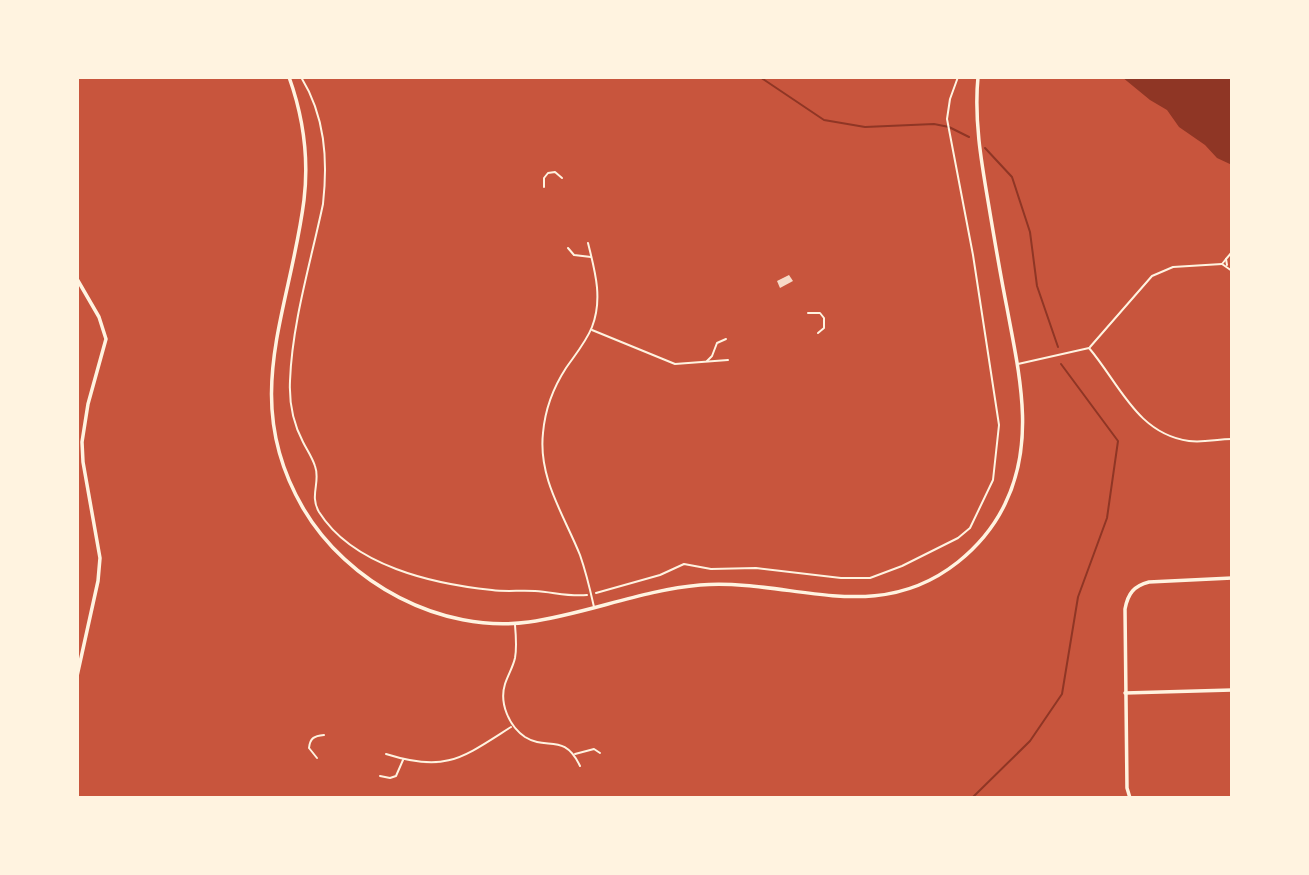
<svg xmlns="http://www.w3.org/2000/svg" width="1309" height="875" font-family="'Archivo Narrow',sans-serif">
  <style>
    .water { fill: #8f3625 }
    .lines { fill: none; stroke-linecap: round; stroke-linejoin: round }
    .stream { stroke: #8f3625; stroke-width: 2 }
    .building { fill: #f7dbc8 }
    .path { stroke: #fff3e0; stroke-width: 2 }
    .service { stroke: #fff3e0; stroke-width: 2 }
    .minor { stroke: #fff3e0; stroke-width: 3.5 }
  </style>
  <rect width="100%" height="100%" fill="#c8553d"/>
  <polygon class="water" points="1122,77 1232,77 1232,165 1217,158 1205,145 1179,127 1167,110 1150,100"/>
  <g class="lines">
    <g class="stream">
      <polyline points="760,77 824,120 865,127 934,124 949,127 969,137"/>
      <polyline points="985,148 1012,177 1030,232 1037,286 1058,347"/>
      <polyline points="972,798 1030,741 1062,694 1078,597 1107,518 1118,441 1061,364"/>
    </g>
  </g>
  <polygon class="building" points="789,275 793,281 780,288 777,281"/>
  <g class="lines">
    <g class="path">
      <path d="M 301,77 C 325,116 328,159 323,204 C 311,261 292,323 290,381 C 289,402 293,423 303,442 C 307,450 312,457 315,466 C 321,482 309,495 319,512 C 353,566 433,584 492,590 C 506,592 520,590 535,591 C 553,592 569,597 587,595"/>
      <polyline points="596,593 660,575 684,564 711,569 756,568 841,578 870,578 902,566 958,538 970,528 993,480 999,425 973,255 947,119 950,99 958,77"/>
    </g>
    <g class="service">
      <polyline points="544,187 544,178 548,173 555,172 562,178"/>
      <path d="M 588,243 C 595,271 603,299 592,327 C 586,342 575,355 566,368 C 553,388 545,410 543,433 C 538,478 564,515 580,555 C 586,572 590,589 594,607"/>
      <polyline points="568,248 574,255 591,257"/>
      <polyline points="1226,259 1222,264 1232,271"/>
      <polyline points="1227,265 1226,259 1232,252"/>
      <polyline points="808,313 820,313 824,318 824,328 818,333"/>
      <polyline points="592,330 675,364 728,360"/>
      <polyline points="1090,347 1152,276 1173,267 1222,264"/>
      <polyline points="707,361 712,356 717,343 726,339"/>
      <path d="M 1018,364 L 1089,348 C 1119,383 1137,434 1189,441 C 1204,443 1217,439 1232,439"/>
      <path d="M 515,625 C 516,636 517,647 515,658 C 513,667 508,675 505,684 C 499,703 509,726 525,737 C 547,751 564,732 580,766"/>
      <path d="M 386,754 C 446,773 462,758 511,727"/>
      <polyline points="575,754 594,749 600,753"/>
      <path d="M 317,758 L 309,748 C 310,738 314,736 324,735"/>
      <polyline points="380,776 390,778 396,776 403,760"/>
    </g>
    <g class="minor">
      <path d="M 289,77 C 303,116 309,158 304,200 C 290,312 239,399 303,508 C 347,583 441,634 529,622 C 586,614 642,590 700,585 C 792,578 875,628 958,562 C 978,546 994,527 1005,504 C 1036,441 1019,373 1007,308 C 1000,273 994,237 988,201 C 981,160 974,119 978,77"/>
      <polyline points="77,279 99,317 106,339 88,404 82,442 83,462 100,558 98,581 77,676"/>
      <polyline points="1125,693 1232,690"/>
      <path d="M 1130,798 L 1127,788 L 1125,609 C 1128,593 1134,586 1149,582 L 1232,578"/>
    </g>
  </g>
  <rect width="1309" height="875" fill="none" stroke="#fff3e0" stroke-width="158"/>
</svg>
